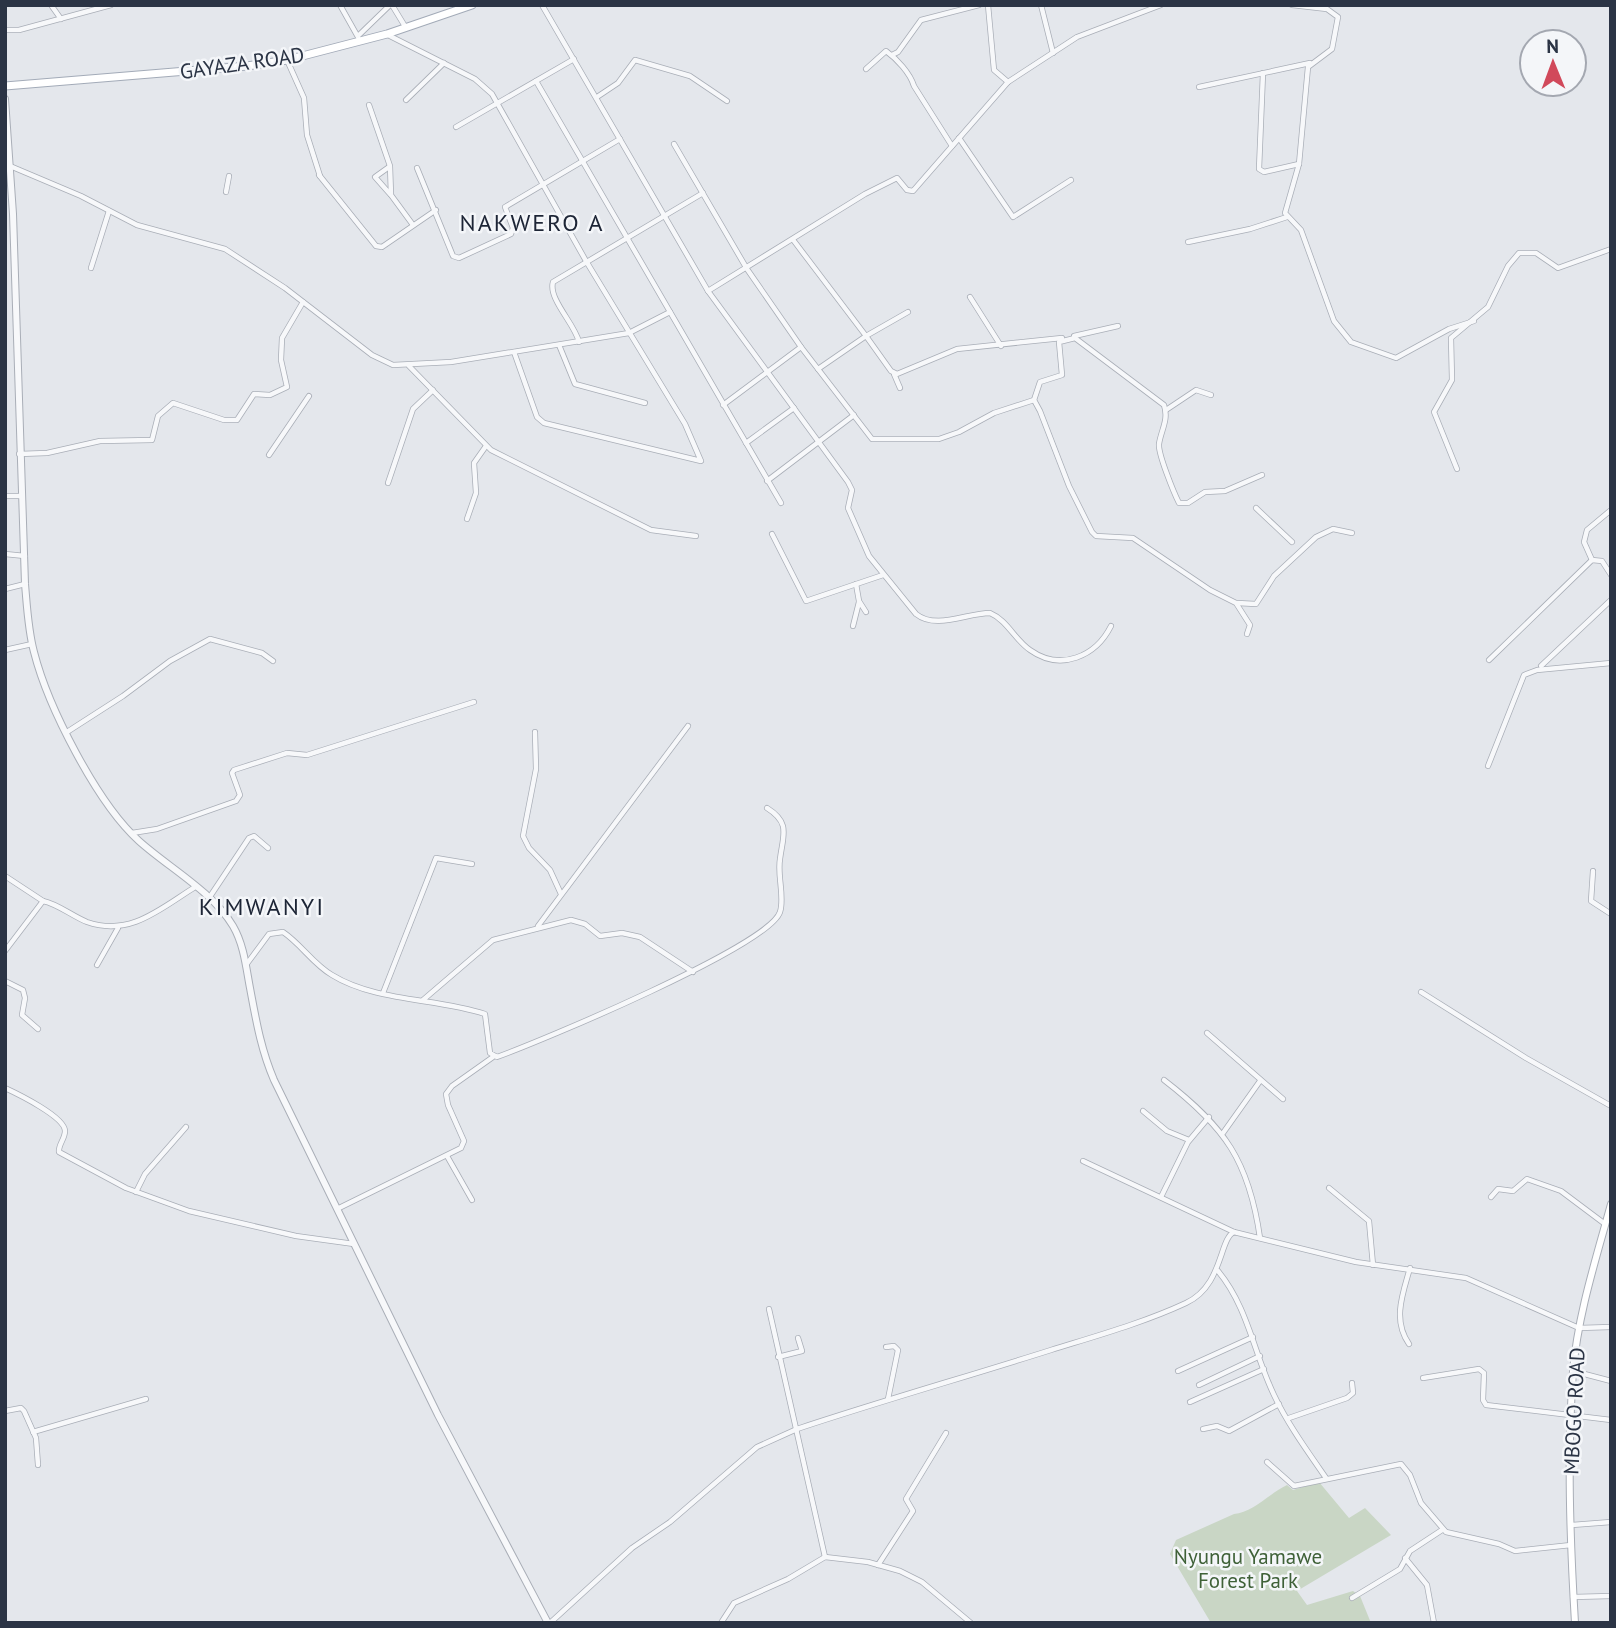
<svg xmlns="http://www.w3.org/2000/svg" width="1616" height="1628" font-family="'PT Sans',sans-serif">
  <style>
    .green { fill: #c9d6c5 }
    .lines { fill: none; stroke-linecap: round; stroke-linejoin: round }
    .minor-casing { stroke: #a9aeb7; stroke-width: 6 }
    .tertiary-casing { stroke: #a9aeb7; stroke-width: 8 }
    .secondary-casing { stroke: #a9aeb7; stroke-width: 8 }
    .primary-casing { stroke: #a3abb8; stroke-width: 9 }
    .minor { stroke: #f7f8fa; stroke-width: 4.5 }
    .tertiary { stroke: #f7f8fa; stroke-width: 6 }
    .secondary { stroke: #fff; stroke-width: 6 }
    .primary { stroke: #fff; stroke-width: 7 }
    .labels { text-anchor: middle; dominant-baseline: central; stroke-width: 5; stroke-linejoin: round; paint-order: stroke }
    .street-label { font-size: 21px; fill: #2b3445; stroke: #f4f6f9 }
    .park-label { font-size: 21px; fill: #3f6138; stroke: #f4f6f9 }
    .quarter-label { font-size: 24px; letter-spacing: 2px; fill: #1d2536; stroke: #f4f6f9 }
  </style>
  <rect width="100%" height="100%" fill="#e4e7ec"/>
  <path class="green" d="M 1319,1482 L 1349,1518 L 1365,1508 L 1391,1535 L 1297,1591 L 1307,1605 L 1353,1591 L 1360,1596 L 1371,1623 L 1211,1623 L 1170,1554 L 1176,1540 L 1234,1514 C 1252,1513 1270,1493 1287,1485 L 1293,1490 Z"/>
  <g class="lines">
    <g class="minor-casing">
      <g id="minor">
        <polyline points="51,5 61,19"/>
        <polyline points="340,5 358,37"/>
        <polyline points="392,5 406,28"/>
        <path d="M 542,5 L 708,291 L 848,482 L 852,490 L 848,508 L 869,556 L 916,614 C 936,630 967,613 990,613 C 1007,620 1015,640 1030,650 C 1061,672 1096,656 1111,626"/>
        <polyline points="988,5 994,70 1008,82"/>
        <polyline points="1041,5 1053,53"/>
        <polyline points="1292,5 1327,9 1338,17 1332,49 1308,67 1299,164 1285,213 1301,230 1334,321 1351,342 1396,358 1449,329 1474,321"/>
        <polyline points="5,30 19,30 111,5"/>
        <polyline points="359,35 390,5"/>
        <polyline points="388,35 475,79 492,94 586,261 685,424 701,461 544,423 537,417 514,352"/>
        <polyline points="892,55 898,52 921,20 979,5"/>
        <polyline points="287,60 304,98 307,135 320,176"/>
        <path d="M 866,69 L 886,51 C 897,59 910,73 914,86 L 952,146"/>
        <polyline points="1263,73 1259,169 1264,172 1299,164"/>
        <polyline points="536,81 781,503"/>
        <polyline points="1199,87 1310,63"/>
        <polyline points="597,97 618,83 635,60 690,76 727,101"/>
        <polyline points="406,100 444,63"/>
        <polyline points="369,105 390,166 391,195 413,225"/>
        <polyline points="456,127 574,59"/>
        <polyline points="959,138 1013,217 1071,180"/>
        <polyline points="674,144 747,269 801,347 872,439 939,439 959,432 994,413 1034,400"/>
        <polyline points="10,166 81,196 137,225 225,249 285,288 372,355 393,365 451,362 629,333 670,312"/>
        <polyline points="389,167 375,177 390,194"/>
        <polyline points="417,168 453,256 459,258 511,234 513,228 505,207 620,139"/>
        <polyline points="319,175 376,246 382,247 436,210"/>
        <polyline points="226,192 229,176"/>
        <polyline points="794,241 866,336 908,312"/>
        <polyline points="1188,242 1250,229 1287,217"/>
        <polyline points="91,268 109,211"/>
        <polyline points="708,291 865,194 897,178 907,190 913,191 1008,82 1077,37 1161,5"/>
        <polyline points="970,297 1001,346"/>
        <polyline points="1074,336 1118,326"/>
        <path d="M 579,342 C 575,324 548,299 553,282 L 703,193"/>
        <polyline points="559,345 575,384 645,403"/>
        <polyline points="409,366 491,450 651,530 696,536"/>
        <polyline points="818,369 866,336 891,371 897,374 957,349 1062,338"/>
        <polyline points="894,374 900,388"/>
        <polyline points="723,405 801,347"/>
        <polyline points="1166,410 1196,390 1211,395"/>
        <polyline points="746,443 794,408"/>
        <polyline points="19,454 47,453 100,441 152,440 158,416 173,403 224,420 237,420 254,394 270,395 287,387 281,360 282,338 303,302"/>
        <polyline points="269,455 309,396"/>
        <polyline points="1457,469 1434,412 1452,380 1451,338 1488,307 1508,266 1519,253 1536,253 1558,268 1611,249"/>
        <polyline points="767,481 854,415"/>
        <polyline points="388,483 413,409 433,390"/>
        <polyline points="5,496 22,496"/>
        <polyline points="1256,508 1292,542"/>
        <polyline points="467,519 476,493 474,463 486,446"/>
        <polyline points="772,534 806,601 883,575"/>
        <polyline points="5,554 25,556"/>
        <polyline points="1592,560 1584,542 1587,530 1611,510"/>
        <polyline points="856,584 859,601 866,612"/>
        <polyline points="5,589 25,584"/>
        <polyline points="1237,603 1256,604 1274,576 1316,537 1333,529 1352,533"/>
        <polyline points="853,626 859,602"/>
        <path d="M 1247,634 L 1250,625 L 1236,603 L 1210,590 L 1133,538 L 1096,536 L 1092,532 L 1069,486 L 1040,411 L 1034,400 L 1040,382 L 1062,375 L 1059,342 L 1075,338 L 1164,405 C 1169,420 1161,430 1159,444 C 1158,454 1174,493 1179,503 L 1188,503 L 1205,492 L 1225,491 L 1262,475"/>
        <polyline points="5,650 32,644"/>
        <polyline points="1489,660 1592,560 1602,561 1611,575"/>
        <polyline points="1541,666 1611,600"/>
        <polyline points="67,732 123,696 170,661 210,639 262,653 273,661"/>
        <polyline points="535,732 536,769 523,836 529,848 550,870 561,894"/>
        <polyline points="1488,766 1524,675 1537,670 1611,663"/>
        <polyline points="132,833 157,829 236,801 240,795 232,773 234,770 287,753 307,755 474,702"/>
        <polyline points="1593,871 1591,901 1611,914"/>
        <polyline points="5,876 43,901"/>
        <polyline points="209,898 249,838 254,836 268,848"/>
        <polyline points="538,926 688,726"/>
        <path d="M 5,951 L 43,901 C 58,904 72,916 87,922 C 130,937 160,909 195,887"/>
        <polyline points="97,965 118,928"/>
        <path d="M 246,965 L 269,934 L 283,932 C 301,944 313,964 332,975 C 376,1002 437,998 485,1014 L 490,1053 L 497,1057 C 539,1042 769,946 780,912 C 785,897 777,876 780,859 C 783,835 791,823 767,808"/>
        <polyline points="5,981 23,990 25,998 22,1015 38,1029"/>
        <polyline points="1421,992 1526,1058 1611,1106"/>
        <polyline points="383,993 436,858 472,864"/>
        <polyline points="423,1000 493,940 571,920 585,924 600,936 622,933 640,937 693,972"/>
        <polyline points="1207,1033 1283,1099"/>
        <path d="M 1164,1080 C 1225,1127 1249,1161 1260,1238"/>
        <path d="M 5,1088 C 18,1094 65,1117 65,1131 C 65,1139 58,1145 59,1152 L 126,1188 L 189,1211 L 296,1236 L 354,1244"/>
        <polyline points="1143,1111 1167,1131 1189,1140"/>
        <polyline points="1223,1133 1260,1081"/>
        <polyline points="447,1156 472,1200"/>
        <polyline points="1083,1161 1234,1232"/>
        <polyline points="1329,1188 1369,1221 1373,1265"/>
        <polyline points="136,1192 145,1174 186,1127"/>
        <polyline points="1161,1197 1188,1142 1209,1117"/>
        <polyline points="1491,1197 1498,1189 1513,1191 1527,1179 1561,1191 1605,1224"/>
        <polyline points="337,1209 461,1148 464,1141 448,1105 446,1094 452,1086 493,1057"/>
        <path d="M 1218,1271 C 1248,1307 1254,1354 1274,1395 C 1287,1423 1308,1452 1326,1478"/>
        <polyline points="769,1309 825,1557"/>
        <path d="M 1409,1344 C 1392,1320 1403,1293 1410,1268"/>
        <polyline points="886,1347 894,1346 898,1350 888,1399"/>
        <polyline points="778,1357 802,1351 798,1338"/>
        <polyline points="1178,1371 1253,1337"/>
        <polyline points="1573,1371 1611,1381"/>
        <polyline points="1423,1378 1479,1369 1484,1373 1483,1400 1486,1405 1611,1420"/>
        <polyline points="1199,1385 1260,1356"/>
        <polyline points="1190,1402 1264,1369"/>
        <polyline points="5,1411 21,1408 24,1411 36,1438 38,1465"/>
        <polyline points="1289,1418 1347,1398 1353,1393 1352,1383"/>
        <polyline points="1203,1429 1217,1426 1229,1431 1279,1404"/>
        <polyline points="33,1432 146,1399"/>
        <polyline points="1267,1462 1294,1486 1401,1464 1410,1475 1421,1503 1446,1532 1499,1544 1515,1551 1571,1545"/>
        <polyline points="1572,1525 1611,1522"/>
        <polyline points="1405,1558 1427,1585 1434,1623"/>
        <polyline points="878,1565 913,1511 906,1499 946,1433"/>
        <polyline points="1573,1597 1611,1596"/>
        <polyline points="1352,1598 1400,1569 1410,1551 1442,1530"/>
        <path d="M 550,1623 L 632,1548 L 670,1522 L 757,1447 L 797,1429 C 881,1401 966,1377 1051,1350 C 1096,1336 1143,1323 1186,1303 C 1223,1286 1219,1239 1234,1232 L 1356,1262 L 1466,1278 L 1579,1328 L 1611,1327"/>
        <polyline points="721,1623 734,1603 788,1579 825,1557 868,1562 900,1571 922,1582 971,1623"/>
      </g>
    </g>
    <g class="tertiary-casing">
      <path id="tertiary" d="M 5,99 L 13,214 L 25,584 C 27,606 28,630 34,652 C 48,707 97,803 139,841 C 169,868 212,891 233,926 C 244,945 246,967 250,988 C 256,1020 261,1050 274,1080 L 438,1415 L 548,1623"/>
    </g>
    <g class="secondary-casing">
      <path id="secondary" d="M 1575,1623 C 1570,1539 1567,1455 1573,1371 C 1578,1314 1596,1259 1611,1204"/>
    </g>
    <g class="primary-casing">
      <polyline id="primary" points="5,86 247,66 287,60 387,34 472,5"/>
    </g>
    <use href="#minor" class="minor"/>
    <use href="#tertiary" class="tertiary"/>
    <use href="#secondary" class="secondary"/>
    <use href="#primary" class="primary"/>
  </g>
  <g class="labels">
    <g class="street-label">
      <text transform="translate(242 63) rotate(-8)">GAYAZA ROAD</text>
      <text transform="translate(1574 1411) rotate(-87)">MBOGO ROAD</text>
    </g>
    <g class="park-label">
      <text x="1248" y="1556">Nyungu Yamawe<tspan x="1248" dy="24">Forest Park</tspan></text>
    </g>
    <g class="quarter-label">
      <text x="532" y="222">NAKWERO A</text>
      <text x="262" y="906">KIMWANYI</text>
    </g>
  </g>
  <rect width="1616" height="1628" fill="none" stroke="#2b3445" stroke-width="14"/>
  <g transform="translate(1553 63) rotate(359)"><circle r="33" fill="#f4f6f9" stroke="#a4a8b1" stroke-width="2"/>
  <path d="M0-5L12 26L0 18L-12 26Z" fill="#d1495b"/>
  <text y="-10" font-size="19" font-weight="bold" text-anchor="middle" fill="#2b3445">N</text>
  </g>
</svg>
